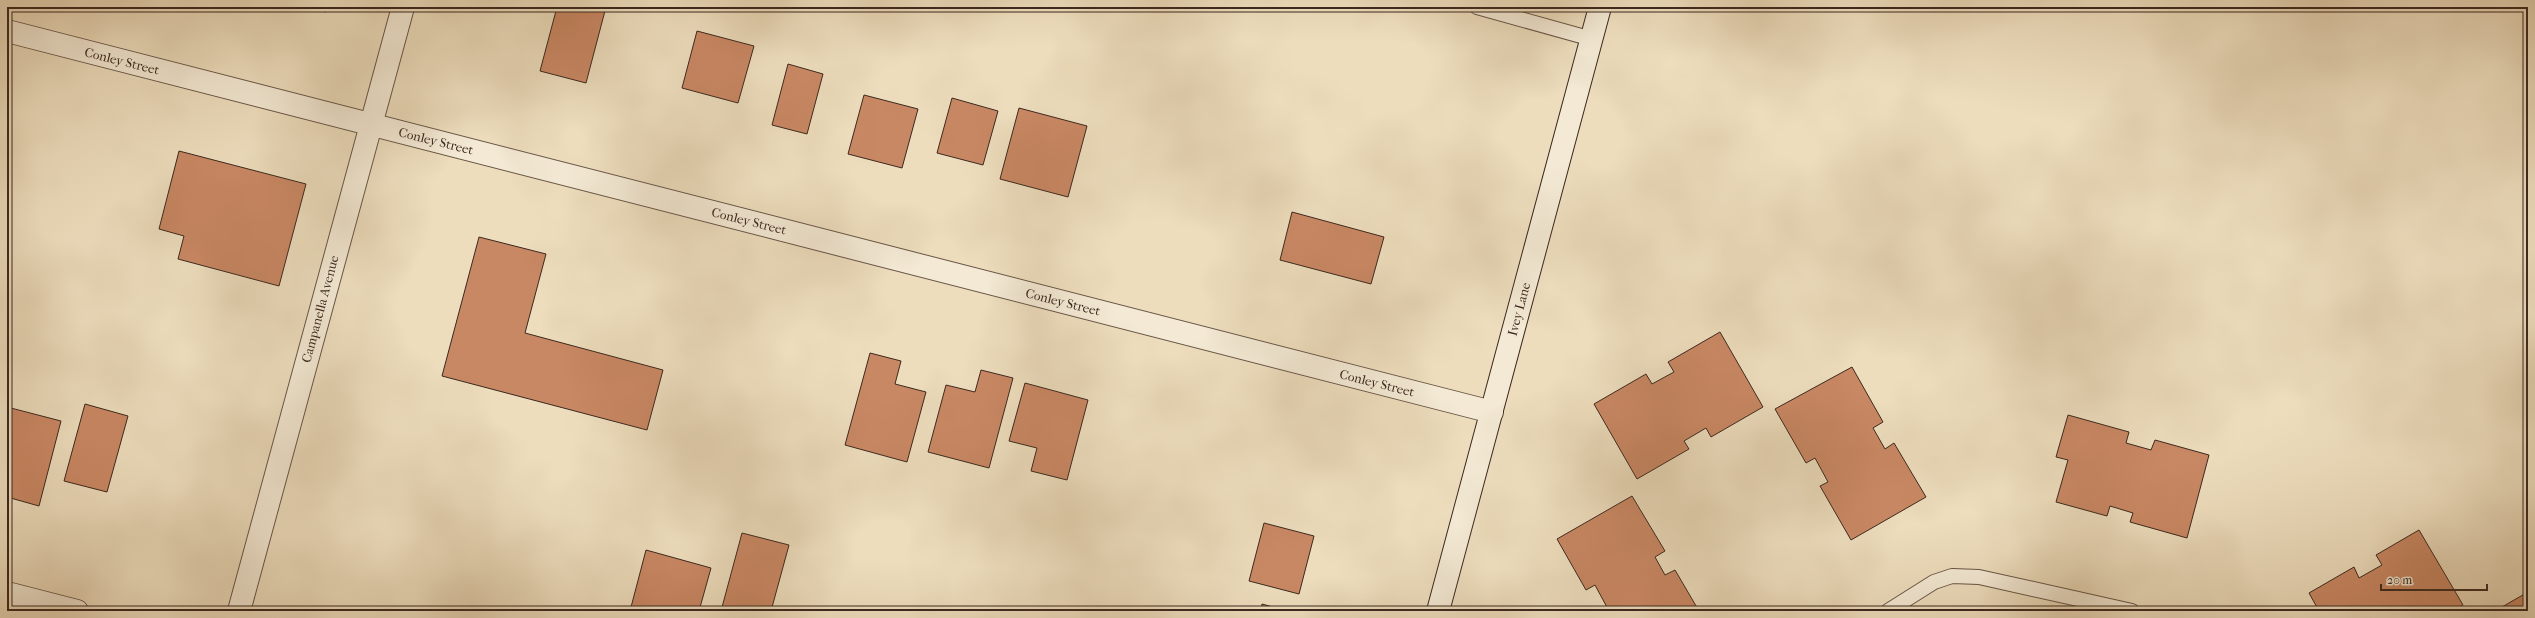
<svg xmlns="http://www.w3.org/2000/svg" width="2535" height="618" font-family="'IM FELL French Canon',serif">
  <style>
    .building { fill: #c98864; stroke: #3b281f }
    .lines { fill: none; stroke-linecap: round; stroke-linejoin: round }
    .lane-casing { stroke: #685546; stroke-width: 16 }
    .street-casing { stroke: #685546; stroke-width: 24 }
    .secondary-casing { stroke: #3b281f; stroke-width: 24 }
    .lane { stroke: #f3e9d4; stroke-width: 14 }
    .street { stroke: #f3e9d4; stroke-width: 22 }
    .secondary { stroke: #f3e9d4; stroke-width: 22 }
    .labels { text-anchor: middle; dominant-baseline: central; stroke-width: 3; stroke-linejoin: round; paint-order: stroke }
    .street-label { font-size: 13px; fill: #3b281f; stroke: #f3e9d4 }
  </style>
  <rect width="100%" height="100%" fill="#edddbd"/>
  <filter id="stains"><feTurbulence type="fractalNoise" baseFrequency=".005" numOctaves="4"/><feColorMatrix values="0 0 0 0 .2 0 0 0 0 .09 0 0 0 0 .02 0 0 0 .5 -.17"/></filter>
  <radialGradient id="worn" r=".72"><stop offset=".6" stop-color="#630" stop-opacity="0"/><stop offset="1" stop-color="#630" stop-opacity=".3"/></radialGradient>
  <g class="building">
    <polygon points="305,7 327,7 326,12"/>
    <polygon points="557,7 606,7 586,83 540,71"/>
    <polygon points="697,31 754,46 738,103 682,88"/>
    <polygon points="788,64 823,74 807,134 772,125"/>
    <polygon points="864,95 918,109 902,168 848,154"/>
    <polygon points="952,98 998,111 983,165 937,153"/>
    <polygon points="1019,108 1087,126 1068,197 1000,179"/>
    <polygon points="179,151 306,184 279,286 178,259 184,236 159,229"/>
    <polygon points="1292,212 1384,237 1371,284 1280,260"/>
    <polygon points="479,237 546,254 525,333 663,370 647,430 442,376"/>
    <polygon points="1720,332 1763,407 1711,437 1706,428 1684,441 1689,449 1637,479 1594,404 1646,374 1652,384 1674,372 1668,362"/>
    <polygon points="870,353 901,361 895,384 926,392 907,462 845,445"/>
    <polygon points="1852,367 1883,422 1873,428 1885,449 1894,443 1926,497 1851,540 1820,486 1828,482 1815,458 1806,463 1775,409"/>
    <polygon points="981,370 1013,378 989,468 928,452 946,385 975,392"/>
    <polygon points="1025,383 1088,400 1067,480 1031,471 1037,448 1009,441"/>
    <polygon points="85,404 128,416 107,492 64,481"/>
    <polygon points="7,407 61,421 39,506 7,497"/>
    <polygon points="2068,415 2129,432 2126,443 2151,450 2155,440 2209,455 2187,538 2130,522 2133,513 2110,506 2107,516 2056,502 2068,460 2056,457"/>
    <polygon points="1632,496 1665,551 1655,557 1665,575 1675,570 1699,611 1609,611 1595,585 1586,590 1557,539"/>
    <polygon points="1264,523 1314,536 1299,594 1249,581"/>
    <polygon points="2419,530 2463,605 2452,611 2319,611 2309,593 2354,567 2359,578 2382,565 2376,555"/>
    <polygon points="742,533 789,545 771,611 721,611"/>
    <polygon points="646,550 711,568 699,611 630,611"/>
    <polygon points="2528,592 2528,611 2495,611"/>
    <polygon points="1262,604 1287,611 1261,611"/>
  </g>
  <g class="lines">
    <g class="lane-casing">
      <g id="lane">
        <polyline points="1477,7 1592,39"/>
        <polyline points="1888,611 1934,582 1952,576 1979,577 2132,611"/>
      </g>
    </g>
    <g class="street-casing">
      <g id="street">
        <polyline points="7,31 1492,412"/>
        <polyline points="7,593 77,611"/>
        <polyline points="239,611 403,7"/>
      </g>
    </g>
    <g class="secondary-casing">
      <polyline id="secondary" points="1438,611 1600,7"/>
    </g>
    <use href="#lane" class="lane"/>
    <use href="#street" class="street"/>
    <use href="#secondary" class="secondary"/>
  </g>
  <g class="labels">
    <g class="street-label">
      <text transform="translate(122 61) rotate(14)">Conley Street</text>
      <text transform="translate(436 141) rotate(14)">Conley Street</text>
      <text transform="translate(749 221) rotate(14)">Conley Street</text>
      <text transform="translate(1063 302) rotate(14)">Conley Street</text>
      <text transform="translate(320 309) rotate(-75)">Campanella Avenue</text>
      <text transform="translate(1519 309) rotate(-75)">Ivey Lane</text>
      <text transform="translate(1377 383) rotate(14)">Conley Street</text>
    </g>
  </g>
  <rect width="2535" height="618" fill="none" stroke="#edddbd" stroke-width="24"/>
  <rect x="8" y="8" width="2519" height="602" fill="none" stroke="#3b281f" stroke-width="2"/>
  <rect x="12" y="12" width="2511" height="594" fill="none" stroke="#3b281f"/>
  <path d="M2381 584v6h106v-6" fill="none" stroke="#3b281f" stroke-width="2"/>
  <text x="2387" y="584" font-size="12" fill="#3b281f" stroke="#f3e9d4" stroke-width="3" paint-order="stroke">20 m</text>
  <rect width="100%" height="100%" filter="url(#stains)"/>
  <rect width="100%" height="100%" fill="url(#worn)"/>
</svg>
